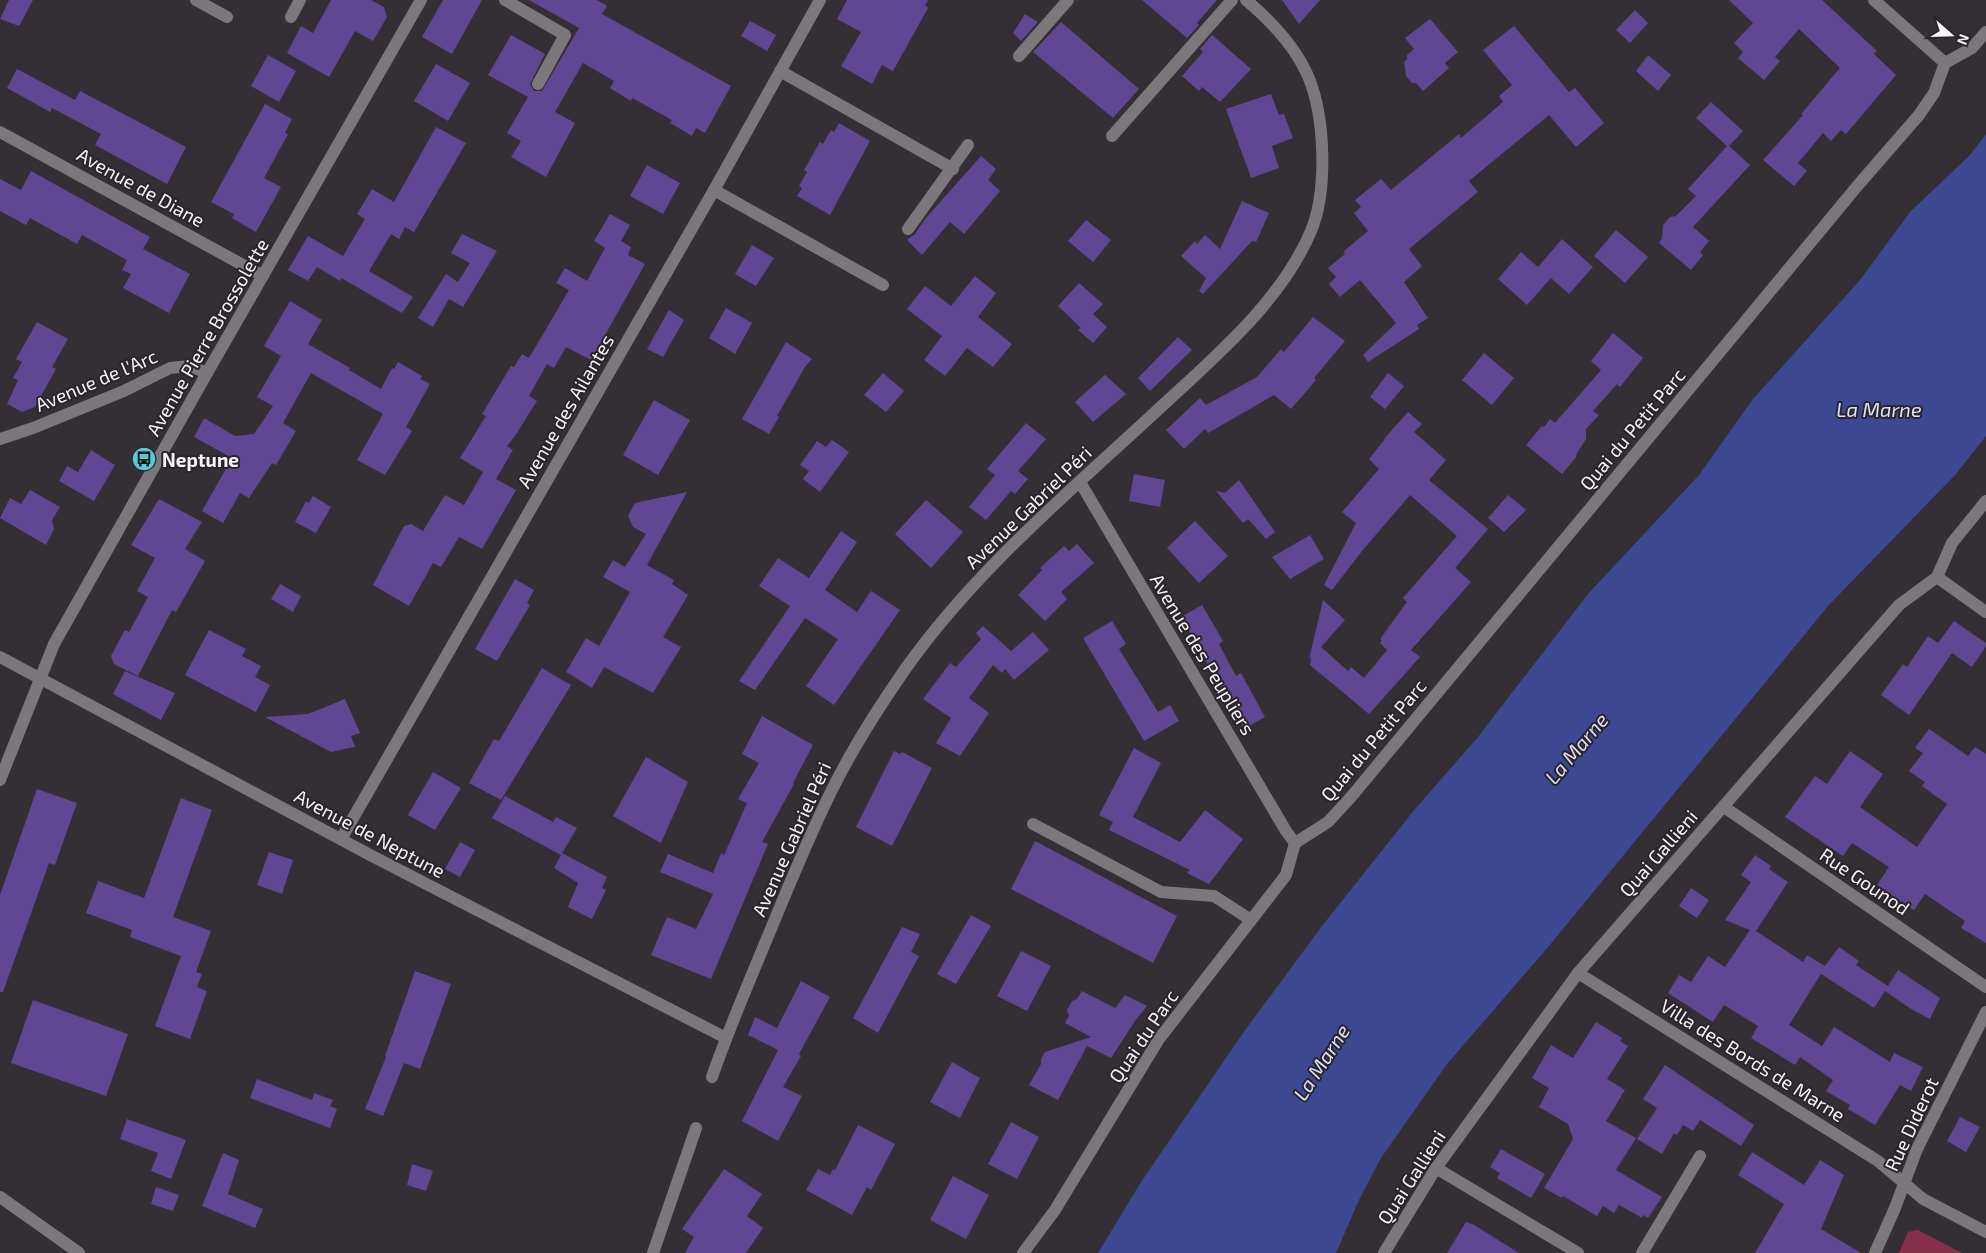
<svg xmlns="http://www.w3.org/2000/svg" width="1986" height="1253" font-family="'Exo 2',sans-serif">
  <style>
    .green { fill: #86304b }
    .water { fill: #3d4892 }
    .building { fill: #604794 }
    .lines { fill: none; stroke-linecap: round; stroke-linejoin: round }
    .minor { stroke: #7c777a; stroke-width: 12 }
    .labels { text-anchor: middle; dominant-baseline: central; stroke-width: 4; stroke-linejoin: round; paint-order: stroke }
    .street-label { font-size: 19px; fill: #f7f3f8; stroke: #2a242b }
    .poi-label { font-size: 19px; font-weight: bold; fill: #f7f3f8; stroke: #2a242b; text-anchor: start }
    .water-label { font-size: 20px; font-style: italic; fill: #dee3f9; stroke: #2a242b }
  </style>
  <rect width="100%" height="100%" fill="#342e35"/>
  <polygon class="green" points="1918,1230 1962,1253 1899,1253 1908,1232"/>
  <polygon class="water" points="1986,134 1986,436 1956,474 1828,606 1549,946 1447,1064 1381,1158 1359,1200 1336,1253 1098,1253 1141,1182 1243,1033 1322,926 1415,809 1478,737 1588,594 1699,475 1753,399 1860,280 1910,212 1970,155"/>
  <g class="building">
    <polygon points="9,0 33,0 19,26 0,19"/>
    <polygon points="331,0 371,0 384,7 387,17 373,41 355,31 329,77 287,53 301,26 313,33"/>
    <polygon points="443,0 482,0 452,54 422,37"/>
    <polygon points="529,0 597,0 607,6 602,14 731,86 705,133 696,128 692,136 670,123 672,120 632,98 631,101 610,88 614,81 583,63 555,112 575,123 546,177 511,157 521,141 507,133 528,97 488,75 511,35 545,54 530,84 534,91 542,91 579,28"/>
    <polygon points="847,0 928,0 925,5 928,8 893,71 882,65 872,84 841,66 861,32 837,19"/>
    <polygon points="1142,0 1217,0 1197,23 1199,25 1187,38"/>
    <polygon points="1282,0 1320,0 1299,24"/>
    <polygon points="1729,0 1822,0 1877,51 1874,54 1896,75 1846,134 1841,130 1831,141 1823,133 1798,163 1807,171 1794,186 1763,160 1803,115 1801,114 1840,68 1799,29 1775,57 1780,61 1764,80 1738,58 1743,52 1734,43 1753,23"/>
    <polygon points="1635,10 1648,23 1630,43 1616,30"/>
    <polygon points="1025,14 1038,22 1021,41 1013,33"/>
    <polygon points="1430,19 1458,52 1445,63 1449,68 1423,91 1416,83 1412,83 1406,76 1404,62 1407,59 1407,55 1414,49 1405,38"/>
    <polygon points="750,21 776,35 767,51 741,36"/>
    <polygon points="1061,22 1139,89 1113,118 1033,52"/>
    <polygon points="1514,26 1569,92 1575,88 1604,123 1576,147 1549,115 1469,181 1478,192 1409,249 1422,266 1404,282 1428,318 1417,325 1419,329 1368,362 1363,355 1396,323 1360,280 1340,297 1329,284 1336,277 1328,268 1345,254 1344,251 1368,231 1354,213 1361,207 1355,200 1381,179 1391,190 1459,134 1461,138 1503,102 1499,96 1512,85 1483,50"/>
    <polygon points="1212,35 1251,69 1220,102 1202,87 1199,91 1182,76 1203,52 1200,49"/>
    <polygon points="268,55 296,71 279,102 251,86"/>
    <polygon points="1648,55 1671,75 1658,91 1636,71"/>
    <polygon points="436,64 470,83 448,121 414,101"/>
    <polygon points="17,69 75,100 80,91 186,147 167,184 95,145 101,134 52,108 50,112 7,88"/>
    <polygon points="1271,94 1279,115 1284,114 1293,138 1272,146 1279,168 1251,178 1226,109"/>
    <polygon points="1711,102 1743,131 1729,146 1750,165 1693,227 1709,241 1700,252 1703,255 1691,270 1659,243 1662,238 1663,225 1670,217 1676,216 1696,196 1688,189 1727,146 1696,118"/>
    <polygon points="265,104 292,119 285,133 288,134 264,178 281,187 256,232 232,218 234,214 211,202"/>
    <polygon points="839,123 870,141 830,215 797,196 802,188 799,186 807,172 804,170 820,142 823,144 831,130 834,132"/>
    <polygon points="436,127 466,143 414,232 405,227 399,239 391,234 369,271 413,297 402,313 341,278 340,281 317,267 308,281 288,270 308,236 343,256 365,219 357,214 372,189 394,202"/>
    <polygon points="981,156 996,169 988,180 1000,191 964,234 950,222 922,255 907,240 915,234 925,219"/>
    <polygon points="647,165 680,183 663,214 630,196"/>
    <polygon points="31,171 150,237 143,249 190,274 169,313 123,288 131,274 122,270 127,260 82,235 77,244 30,218 26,225 0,211 0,179 21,190"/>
    <polygon points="1242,201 1269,213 1256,242 1252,241 1203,294 1199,291 1206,278 1181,256 1195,241 1197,244 1205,235 1220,249"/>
    <polygon points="610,214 630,225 621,241 631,247 628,255 645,264 591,360 566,347 554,368 547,364 529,396 537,401 515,436 507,446 513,450 496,479 516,490 482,549 459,537 441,567 433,563 409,606 373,585 404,526 411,524 423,531 445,495 464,505 483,472 460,458 486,416 482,414 511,366 514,367 522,354 529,358 569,290 556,283 565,268 587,281 605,248 594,241"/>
    <polygon points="1086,220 1111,240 1093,262 1068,241"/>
    <polygon points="1616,230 1648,257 1625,283 1594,256"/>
    <polygon points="462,234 497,251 463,307 449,299 433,327 418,318 446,274 458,282 470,263 451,253"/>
    <polygon points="1562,239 1593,267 1569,294 1551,278 1527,305 1498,279 1521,252 1538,267"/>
    <polygon points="752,245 774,258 756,286 735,274"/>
    <polygon points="975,276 996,293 978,317 1012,344 993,367 967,348 945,376 924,360 942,336 907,309 925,286 951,306"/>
    <polygon points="1079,283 1103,304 1093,314 1107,327 1093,343 1078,330 1081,328 1058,306"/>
    <polygon points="290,301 322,320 308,344 350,368 349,370 381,389 392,368 394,369 398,362 422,376 420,379 430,384 406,427 412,431 385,475 357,460 383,414 311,373 283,423 296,431 276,465 272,463 249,498 240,493 223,523 202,511 232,458 194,437 204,418 235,436 254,434 273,406 257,397 281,356 264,346"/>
    <polygon points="726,308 752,323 735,354 709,338"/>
    <polygon points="669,310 684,320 663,357 647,349"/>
    <polygon points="1313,317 1345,341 1314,378 1316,380 1291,409 1274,395 1208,433 1205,429 1184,449 1166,430 1200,398 1206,405 1257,377 1281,349 1284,352"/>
    <polygon points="37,322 68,339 52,367 56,369 35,407 22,412 7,404 18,380 13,378 22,362 16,359"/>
    <polygon points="1613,333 1643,358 1620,387 1617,384 1593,411 1599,415 1586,429 1586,439 1576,455 1577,456 1562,474 1526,445 1542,426 1544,427 1550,419 1555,423 1601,370 1591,361"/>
    <polygon points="1178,337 1192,350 1150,391 1138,378"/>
    <polygon points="786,342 812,359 805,367 777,416 779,417 769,434 742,419"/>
    <polygon points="1484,353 1514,378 1492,405 1462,380"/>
    <polygon points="883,373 904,391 886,412 864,395"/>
    <polygon points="1388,373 1404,386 1385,409 1370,397"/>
    <polygon points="1105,375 1126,394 1093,422 1075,402"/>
    <polygon points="654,400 690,420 658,475 623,455"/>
    <polygon points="1408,412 1422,424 1414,432 1446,460 1429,480 1488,529 1455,568 1471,582 1411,650 1420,657 1369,714 1310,665 1311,657 1309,659 1323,600 1345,620 1321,647 1348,671 1351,667 1364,678 1387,650 1380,643 1382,640 1380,639 1407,602 1403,598 1457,536 1410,495 1362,551 1332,590 1324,585 1356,523 1342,512 1379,469 1369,459 1385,439 1384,439"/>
    <polygon points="1026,423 1046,439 1018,471 1028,479 1015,494 1011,491 986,520 969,507 995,475 987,469"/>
    <polygon points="832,440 849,452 820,492 803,479 809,471 800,465 817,441 826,447"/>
    <polygon points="91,450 115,465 94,501 59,481 67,466 78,472"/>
    <polygon points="1134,474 1165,480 1160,507 1129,501"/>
    <polygon points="1239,480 1275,532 1266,539 1248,519 1243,523 1216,491 1225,493"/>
    <polygon points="30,490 60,507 52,520 54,529 46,545 0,518 10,498 21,504"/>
    <polygon points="687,492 647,565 674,580 672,584 688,595 663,637 681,647 653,693 604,667 592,688 566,672 586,638 599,646 630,592 603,577 613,560 625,567 646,534 633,527 628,516 635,503"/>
    <polygon points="1508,495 1526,510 1504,532 1488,518"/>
    <polygon points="313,496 331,507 316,533 295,522 306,501 309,503"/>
    <polygon points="159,499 202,522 185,549 205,561 176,612 172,610 138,676 114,664 111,656 125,630 129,632 148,597 137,591 155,558 131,545"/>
    <polygon points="926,500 963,532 931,568 895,534"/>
    <polygon points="1195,521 1228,556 1199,583 1167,548"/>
    <polygon points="841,531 857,542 825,590 857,612 871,591 900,610 834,705 806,686 838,639 805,618 755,690 739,681 790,606 759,586 778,558 809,578"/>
    <polygon points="1310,535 1324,559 1290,579 1272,557"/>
    <polygon points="1077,544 1094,563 1061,592 1067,599 1045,621 1018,595 1042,570 1040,568 1064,546 1069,551"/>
    <polygon points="515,579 534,590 527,603 530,605 497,661 475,649"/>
    <polygon points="280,584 301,596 293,612 271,599"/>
    <polygon points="1202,605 1223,641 1219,644 1236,676 1241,673 1265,717 1244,729 1181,617"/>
    <polygon points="1112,621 1126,644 1119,649 1158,712 1170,705 1179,721 1144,741 1083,638"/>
    <polygon points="1954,621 1986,643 1986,646 1972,667 1952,653 1909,715 1881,695 1903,664 1907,667 1928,636 1938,643"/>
    <polygon points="983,626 1011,651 1033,632 1049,650 1014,680 1005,669 1002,673 993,665 969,698 989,713 960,756 936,743 951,718 923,699 950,663 956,667 981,639 976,633"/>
    <polygon points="209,630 246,649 242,656 261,666 255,677 270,685 256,712 185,675"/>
    <polygon points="542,668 571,685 501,800 469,783 494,739 499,741"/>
    <polygon points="125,671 175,693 161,720 113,694"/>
    <polygon points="345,699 360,733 351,736 355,747 344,749 331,752 265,717 308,714"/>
    <polygon points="762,716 813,745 793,783 794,784 762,842 768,844 711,979 651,955 667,917 696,929 713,894 660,872 668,854 713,873 721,853 724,855 747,803 738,799 759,763 742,754"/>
    <polygon points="1929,729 1968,756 1975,747 1986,754 1986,943 1961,928 1965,921 1925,894 1914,910 1877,885 1889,867 1852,843 1843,856 1785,817 1815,776 1827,784 1850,751 1883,774 1860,807 1917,847 1947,804 1922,786 1925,782 1909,771 1923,753 1915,748"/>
    <polygon points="1134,748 1161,763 1133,817 1180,842 1205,810 1243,839 1209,884 1187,873 1190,870 1109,830 1113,822 1099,815"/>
    <polygon points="894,751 900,754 902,752 932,768 892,846 856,827"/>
    <polygon points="646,757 688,782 661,843 613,816"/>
    <polygon points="433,772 461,788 435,830 408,815"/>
    <polygon points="37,789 77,803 55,865 49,863 3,992 0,992 0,895"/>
    <polygon points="505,796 553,822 556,817 577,828 561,855 492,818"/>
    <polygon points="181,798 212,810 173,917 211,931 196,972 202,974 197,987 207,991 190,1039 155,1026 181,956 130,937 132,930 86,913 98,881 144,898"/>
    <polygon points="1035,841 1177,916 1153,963 1011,889"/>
    <polygon points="460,842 475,850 460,877 445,869"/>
    <polygon points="269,852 293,860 282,894 257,885"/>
    <polygon points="562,853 607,877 602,888 606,890 592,919 568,907 578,883 554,868"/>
    <polygon points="1755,855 1771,866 1769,869 1788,882 1756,931 1803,962 1807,955 1825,966 1839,947 1859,961 1856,965 1888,986 1898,970 1940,998 1930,1019 1911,1009 1885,991 1874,1008 1821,974 1789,1025 1822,1046 1834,1027 1890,1062 1894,1053 1923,1067 1911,1091 1900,1085 1875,1125 1848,1109 1850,1105 1826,1091 1833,1080 1800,1057 1795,1065 1751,1038 1758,1026 1724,1005 1713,1022 1668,993 1679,975 1691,982 1708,956 1725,967 1750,930 1725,920 1751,882 1741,875"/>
    <polygon points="1691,888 1709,900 1697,918 1679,906"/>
    <polygon points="971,915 991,926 956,984 937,974"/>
    <polygon points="902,927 920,934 911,952 919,956 878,1033 853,1018"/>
    <polygon points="1021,951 1051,966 1027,1011 997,996"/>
    <polygon points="415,971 451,984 420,1069 404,1063 383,1116 365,1109 386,1057 385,1056"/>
    <polygon points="801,981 830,997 799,1054 801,1056 783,1087 802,1096 778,1141 742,1121 778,1050 748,1035 755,1017 777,1028"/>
    <polygon points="1082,991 1115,1008 1125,995 1147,1006 1135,1021 1111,1058 1087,1046 1058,1100 1029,1085 1041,1064 1041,1059 1045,1052 1091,1037 1065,1023 1069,1016 1067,1010 1072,1001 1077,999"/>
    <polygon points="33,1000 128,1034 106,1096 11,1063"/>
    <polygon points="1596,1022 1622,1038 1620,1041 1628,1046 1607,1079 1625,1090 1606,1121 1636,1138 1616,1170 1662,1197 1648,1218 1643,1215 1642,1218 1619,1205 1614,1213 1603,1206 1597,1216 1563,1196 1562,1198 1544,1188 1573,1139 1568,1124 1539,1107 1549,1088 1532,1078 1551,1045 1573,1058"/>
    <polygon points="952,1062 980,1078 960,1118 930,1102"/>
    <polygon points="1665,1065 1754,1125 1741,1146 1700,1120 1693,1131 1683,1125 1677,1135 1674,1133 1662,1154 1637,1139 1657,1108 1643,1099"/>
    <polygon points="257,1079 312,1100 314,1093 333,1100 330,1106 337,1109 330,1128 250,1098"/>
    <polygon points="1960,1117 1980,1127 1966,1152 1947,1141"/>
    <polygon points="127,1119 186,1140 171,1179 151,1171 158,1153 120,1139"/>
    <polygon points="1011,1122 1039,1137 1017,1179 988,1164"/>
    <polygon points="858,1125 895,1144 871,1190 867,1187 852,1215 806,1190 818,1169 830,1175 833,1169 835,1170"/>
    <polygon points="1501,1149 1545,1174 1531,1198 1497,1178 1500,1173 1490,1167"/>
    <polygon points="1752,1152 1804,1185 1820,1160 1844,1175 1821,1229 1861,1253 1755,1253 1784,1204 1738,1175"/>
    <polygon points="223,1153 239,1160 228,1194 263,1209 255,1228 202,1206"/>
    <polygon points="412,1164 433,1171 426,1191 407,1185"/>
    <polygon points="724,1169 762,1194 747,1216 763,1228 746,1253 685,1253 694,1237 682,1229"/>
    <polygon points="953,1176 989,1195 966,1239 930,1220"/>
    <polygon points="156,1187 179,1195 173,1211 151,1204"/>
    <polygon points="1466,1222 1474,1225 1519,1253 1447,1253"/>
  </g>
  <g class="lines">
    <g class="minor">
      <polyline points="196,0 227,17"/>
      <polyline points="505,0 565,35 538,84"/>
      <polyline points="1874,0 1945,63"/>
      <polyline points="291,17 300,0"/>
      <polyline points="1019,56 1068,0"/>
      <polyline points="780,71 953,169"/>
      <polyline points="0,132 263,276"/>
      <polyline points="1112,136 1232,0"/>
      <polyline points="714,190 883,285"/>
      <polyline points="908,229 968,145"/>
      <polyline points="0,439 33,428 124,391 170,368 190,366 207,373"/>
      <polyline points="1080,482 1286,831 1295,843"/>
      <polyline points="1937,577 1986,612"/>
      <polyline points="0,657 372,856 726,1038"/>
      <polyline points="0,780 54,644 207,373 421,0"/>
      <polyline points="1724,807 1986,987"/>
      <polyline points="1033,824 1161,892 1214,896 1251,920"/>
      <polyline points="341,839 714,190 820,0"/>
      <polyline points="1295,843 1328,822 1351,797 1859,184 1919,115 1934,93 1945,63 1972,48 1986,32"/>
      <polyline points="1578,973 1878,1161 1923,1199 1986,1232"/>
      <path d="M 712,1077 C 730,1025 752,975 773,924 C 793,876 813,826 837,780 C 857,741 881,704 906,668 C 977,568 1074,488 1163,405 C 1217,355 1282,300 1311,231 C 1328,190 1325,116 1308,76 C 1295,46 1271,21 1246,0"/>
      <polyline points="1436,1168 1578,1253"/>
      <polyline points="0,1197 79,1253"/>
      <polyline points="653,1253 696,1128"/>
      <polyline points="1023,1253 1055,1210 1159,1039 1286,875 1295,843"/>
      <polyline points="1384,1253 1436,1168 1578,973 1899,605 1937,577 1952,543 1986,501"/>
      <polyline points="1642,1253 1700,1156"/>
      <polyline points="1875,1253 1895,1208 1917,1149 1986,1012"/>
    </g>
  </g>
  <defs>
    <g id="bus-disc" transform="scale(1.25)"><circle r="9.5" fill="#53cbda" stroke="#2a242b"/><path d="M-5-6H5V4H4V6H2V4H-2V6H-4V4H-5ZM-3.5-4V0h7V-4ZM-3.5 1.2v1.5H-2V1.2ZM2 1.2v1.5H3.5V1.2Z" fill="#111"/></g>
  </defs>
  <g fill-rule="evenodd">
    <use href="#bus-disc" x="144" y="459"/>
  </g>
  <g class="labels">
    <g class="street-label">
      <text transform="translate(141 187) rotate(29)">Avenue de Diane</text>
      <text transform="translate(207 337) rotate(-60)">Avenue Pierre Brossolette</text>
      <text transform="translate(96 380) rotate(-23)">Avenue de l'Arc</text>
      <text transform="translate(565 411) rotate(-60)">Avenue des Ailantes</text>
      <text transform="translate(1632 429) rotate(-50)">Quai du Petit Parc</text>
      <text transform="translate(1028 507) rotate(-44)">Avenue Gabriel Péri</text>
      <text transform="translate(1203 654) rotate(59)">Avenue des Peupliers</text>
      <text transform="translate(1373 740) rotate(-50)">Quai du Petit Parc</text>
      <text transform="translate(370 833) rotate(28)">Avenue de Neptune</text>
      <text transform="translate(791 839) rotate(-66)">Avenue Gabriel Péri</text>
      <text transform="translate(1658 853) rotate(-49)">Quai Gallieni</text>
      <text transform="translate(1865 881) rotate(34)">Rue Gounod</text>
      <text transform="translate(1143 1036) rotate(-56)">Quai du Parc</text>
      <text transform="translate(1753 1060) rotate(32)">Villa des Bords de Marne</text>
      <text transform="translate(1911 1124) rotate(-65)">Rue Diderot</text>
      <text transform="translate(1411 1177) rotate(-57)">Quai Gallieni</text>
    </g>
    <g class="poi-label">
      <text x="162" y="459">Neptune</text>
    </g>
    <g class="water-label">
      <text x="1879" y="409">La Marne</text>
      <text transform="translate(1576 748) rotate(-50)">La Marne</text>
      <text transform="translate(1321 1062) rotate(-57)">La Marne</text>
    </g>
  </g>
  <g transform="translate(1951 35) rotate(110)" stroke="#2a242b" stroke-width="4" paint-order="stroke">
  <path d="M0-4L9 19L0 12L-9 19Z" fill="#f7f3f8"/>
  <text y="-8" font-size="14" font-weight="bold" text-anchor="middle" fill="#f7f3f8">N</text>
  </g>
</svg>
